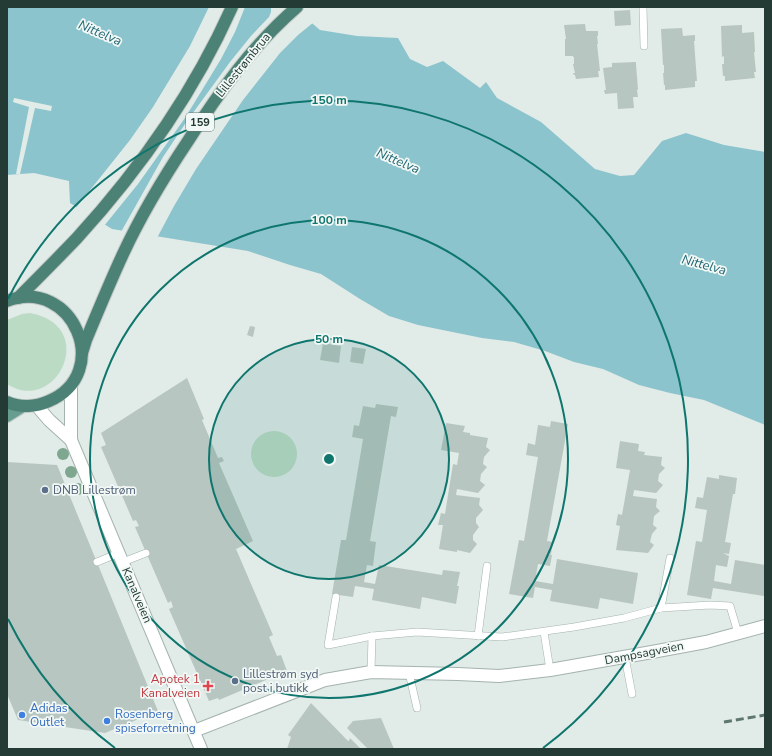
<svg xmlns="http://www.w3.org/2000/svg" width="772" height="756" font-family="'Nunito Sans',sans-serif">
  <style>
    .green { fill: #bbdbc4 }
    .water { fill: #8cc4cd }
    .pier { fill: #e1ebe7 }
    .building { fill: #b7c6c0 }
    .lines { fill: none; stroke-linecap: round; stroke-linejoin: round }
    .service-casing { stroke: #a4b3ae; stroke-width: 8 }
    .minor-casing { stroke: #a4b3ae; stroke-width: 14 }
    .primary-casing { stroke: #c1c8c6; stroke-width: 14 }
    .trunk-casing { stroke: #c1c8c6; stroke-width: 14 }
    .service { stroke: #fff; stroke-width: 7 }
    .minor { stroke: #fff; stroke-width: 12 }
    .primary { stroke: #689e90; stroke-width: 12 }
    .trunk { stroke: #4c8275; stroke-width: 12 }
    .rail { stroke: #5d766f; stroke-width: 3; stroke-dasharray: 8 4; stroke-linecap: butt }
    .tree { fill: #7fa78f }
    .ring { fill: none; stroke: #0f766e; stroke-width: 2 }
    .service-dot { fill: #5c6f8a; stroke: #f2f8f5; stroke-width: 1.5 }
    .health-dot { fill: #e0444e; stroke: #f2f8f5; stroke-width: 1.5 }
    .shop-dot { fill: #3f7fe0; stroke: #f2f8f5; stroke-width: 1.5 }
    .labels { text-anchor: middle; dominant-baseline: central; stroke-width: 3.5; stroke-linejoin: round; paint-order: stroke }
    .shield { fill: #f2f8f5; stroke: #61746e; stroke-width: 1 }
    .shield-label { font-size: 11px; font-weight: bold; fill: #233b34 }
    .street-label { font-size: 12px; fill: #233b34; stroke: #f2f8f5 }
    .service-label { font-size: 12px; fill: #4e5e75; stroke: #f2f8f5; text-anchor: start }
    .health-label { font-size: 12px; fill: #be3a42; stroke: #f2f8f5; text-anchor: end }
    .shop-label { font-size: 12px; fill: #366cbe; stroke: #f2f8f5; text-anchor: start }
    .water-label { font-size: 13px; font-style: italic; fill: #206673; stroke: #f2f8f5 }
    .centre { fill: #0f766e; stroke: #f2f8f5; stroke-width: 2 }
    .ring-label { font-size: 12px; text-anchor: middle; font-weight: bold; fill: #0f766e; stroke: #f2f8f5; stroke-width: 3.5; stroke-linejoin: round; paint-order: stroke }
  </style>
  <rect width="100%" height="100%" fill="#e1ebe7"/>
  <g class="green">
    <path d="M 30,313 C 100,326 56,416 7,384 L 7,320 L 22,314 Z"/>
    <circle cx="274" cy="454" r="23"/>
  </g>
  <polygon class="water" points="7,7 282,7 306,18 320,30 357,36 398,38 410,59 427,67 443,61 480,88 486,82 497,98 541,122 595,169 620,176 634,175 662,141 686,133 724,145 765,152 765,425 704,400 670,393 639,385 603,369 574,362 545,351 514,342 482,338 418,325 389,316 360,299 321,274 290,265 248,251 112,229 70,203 69,181 34,173 7,175"/>
  <g class="pier">
    <polygon points="209,7 245,7 235,32 221,59 185,118 138,184 104,226 75,209 130,140 153,107 190,46"/>
    <polygon points="271,7 287,7 307,17 314,22 298,35 280,53 243,100 196,169 174,206 157,238 121,232 163,157 187,121 230,62 251,36 269,17 271,12"/>
    <polygon points="14,98 52,106 51,111 35,108 20,174 16,174 29,107 13,102"/>
  </g>
  <g class="building">
    <polygon points="630,10 631,25 615,26 614,11"/>
    <polygon points="585,24 586,31 598,31 598,36 597,36 598,44 597,44 600,71 598,71 599,77 576,79 575,75 574,75 573,73 575,73 573,64 574,64 574,57 573,57 573,56 565,56 565,39 566,39 564,25"/>
    <polygon points="742,25 742,33 754,32 755,52 754,52 756,72 754,72 755,78 725,81 725,76 723,76 722,64 724,64 724,56 722,57 721,26"/>
    <polygon points="682,28 683,36 695,35 695,41 694,41 697,81 695,81 695,87 665,90 665,85 664,85 663,73 664,73 664,65 663,65 661,29"/>
    <polygon points="636,62 636,65 638,89 637,90 638,97 633,97 634,108 618,109 617,93 605,94 604,90 606,90 603,68 612,67 612,63"/>
    <polygon points="250,326 255,327 253,337 247,335"/>
    <polygon points="323,343 341,346 339,363 320,360"/>
    <polygon points="352,347 366,349 363,364 350,362"/>
    <polygon points="187,378 204,419 202,420 218,458 222,457 224,461 219,463 253,541 236,549 273,635 269,637 277,656 281,655 287,671 219,700 218,698 209,701 169,609 173,607 171,601 168,603 135,527 139,526 136,520 133,521 101,447 106,445 101,433"/>
    <polygon points="376,404 398,407 396,417 391,416 370,541 376,542 373,566 367,565 364,582 375,584 379,565 442,575 443,570 460,572 457,586 459,586 456,604 422,597 420,609 372,600 374,589 355,586 353,597 332,594 341,540 346,540 363,439 352,437 354,425 359,426 363,406 375,408"/>
    <polygon points="551,421 568,424 547,541 553,542 551,554 545,553 552,555 550,566 538,564 535,581 553,584 557,559 638,573 633,604 600,598 598,609 550,601 552,590 535,587 533,598 509,594 519,540 524,541 538,457 526,455 528,443 535,445 538,425 550,427"/>
    <polygon points="446,423 465,426 463,432 470,433 470,435 488,438 486,447 490,450 484,457 483,464 487,467 481,474 480,481 485,485 478,493 457,489 456,495 480,498 479,505 483,510 476,518 476,523 479,527 473,535 473,540 477,544 470,553 457,550 457,552 439,549 443,525 438,525 441,513 445,514 453,464 457,465 459,453 441,450"/>
    <polygon points="620,441 639,444 638,451 645,452 644,455 662,457 661,465 665,468 659,474 658,481 663,485 656,493 634,490 633,496 657,499 656,507 660,511 654,516 653,525 657,528 652,534 650,542 654,545 648,553 616,550 620,526 616,525 618,514 622,515 630,470 616,468"/>
    <polygon points="7,462 57,465 158,711 105,733 18,720 7,694"/>
    <polygon points="719,475 737,478 735,494 733,494 725,542 731,543 729,554 723,553 729,556 727,567 716,565 714,581 731,584 735,560 765,565 765,587 764,596 713,588 711,599 687,595 696,541 702,542 707,510 695,508 697,497 703,498 707,477 719,479"/>
    <polygon points="311,703 347,740 349,741 350,738 361,749 287,749 291,737 288,735"/>
    <polygon points="381,718 394,749 368,749 347,728 353,721"/>
  </g>
  <g class="lines">
    <g class="service-casing">
      <g id="service">
        <polyline points="643,7 644,46"/>
        <polyline points="97,562 119,553"/>
        <polyline points="123,562 146,553"/>
        <polyline points="336,597 328,645 372,636 417,632 502,637 574,627 624,618 661,608 710,605 730,606 738,633"/>
        <polyline points="661,608 670,558"/>
        <polyline points="544,632 550,670"/>
        <polyline points="478,636 487,566"/>
        <polyline points="625,657 632,694"/>
        <polyline points="371,672 372,636"/>
        <polyline points="409,673 417,708"/>
      </g>
    </g>
    <g class="minor-casing">
      <g id="minor">
        <polyline points="71,385 71,440 201,749"/>
        <polyline points="37,406 49,420 71,440"/>
        <polyline points="194,731 325,680 371,672 458,674 499,676 550,670 652,652 706,642 765,626"/>
      </g>
    </g>
    <g class="primary-casing">
      <polyline id="primary" points="7,416 23,406"/>
    </g>
    <g class="trunk-casing">
      <g id="trunk">
        <path d="M 18,298 C 38,278 58,258 77,238 C 140,169 194,92 232,7"/>
        <path d="M 7,301 C 73,276 114,373 49,401 C 36,407 20,408 7,402"/>
        <path d="M 82,353 L 86,340 C 98,311 110,282 123,254 C 141,215 164,177 188,141 C 219,92 253,45 297,7"/>
      </g>
    </g>
    <use href="#service" class="service"/>
    <use href="#minor" class="minor"/>
    <use href="#primary" class="primary"/>
    <use href="#trunk" class="trunk"/>
    <polyline class="rail" points="724,722 765,715"/>
  </g>
  <g class="tree">
    <circle cx="63" cy="454" r="6"/>
    <circle cx="71" cy="472" r="6"/>
    <circle cx="78" cy="489" r="6"/>
  </g>
  <circle cx="329" cy="459" r="120" fill="#0f766e" fill-opacity=".12"/>
  <g class="ring">
    <circle cx="329" cy="459" r="120"/>
    <circle cx="329" cy="459" r="239"/>
    <path d="M115 748A359 359 0 0 1 8 619M8 299A359 359 0 1 1 543 748"/>
  </g>
  <g class="service-dot">
    <circle cx="45" cy="490" r="4"/>
    <circle cx="235" cy="681" r="4"/>
  </g>
  <path class="health-dot" d="M206 680h4v4h4v4h-4v4h-4v-4h-4v-4h4z"/>
  <g class="shop-dot">
    <circle cx="22" cy="715" r="4"/>
    <circle cx="107" cy="721" r="4"/>
  </g>
  <g class="labels">
    <rect class="shield" x="186" y="113" width="28" height="18" rx="3"/>
    <g class="shield-label">
      <text x="200" y="122">159</text>
    </g>
    <g class="street-label">
      <text transform="translate(243 65) rotate(-51)">Lillestrømbrua</text>
      <text transform="translate(137 595) rotate(67)">Kanalveien</text>
      <text transform="translate(644 653) rotate(-11)">Dampsagveien</text>
    </g>
    <g class="service-label">
      <text x="53" y="490">DNB Lillestrøm</text>
      <text x="243" y="674">Lillestrøm syd<tspan x="243" dy="14">post i butikk</tspan></text>
    </g>
    <g class="health-label">
      <text x="200" y="679">Apotek 1<tspan x="200" dy="14">Kanalveien</tspan></text>
    </g>
    <g class="shop-label">
      <text x="30" y="708">Adidas<tspan x="30" dy="14">Outlet</tspan></text>
      <text x="115" y="714">Rosenberg<tspan x="115" dy="14">spiseforretning</tspan></text>
    </g>
    <g class="water-label">
      <text transform="translate(100 33) rotate(23)">Nittelva</text>
      <text transform="translate(398 161) rotate(23)">Nittelva</text>
      <text transform="translate(704 265) rotate(15)">Nittelva</text>
    </g>
  </g>
  <circle cx="329" cy="459" r="6" class="centre"/>
  <g class="ring-label">
    <text x="329" y="104">150 m</text>
    <text x="329" y="224">100 m</text>
    <text x="329" y="343">50 m</text>
  </g>
  <rect width="772" height="756" fill="none" stroke="#233b34" stroke-width="16"/>
</svg>
